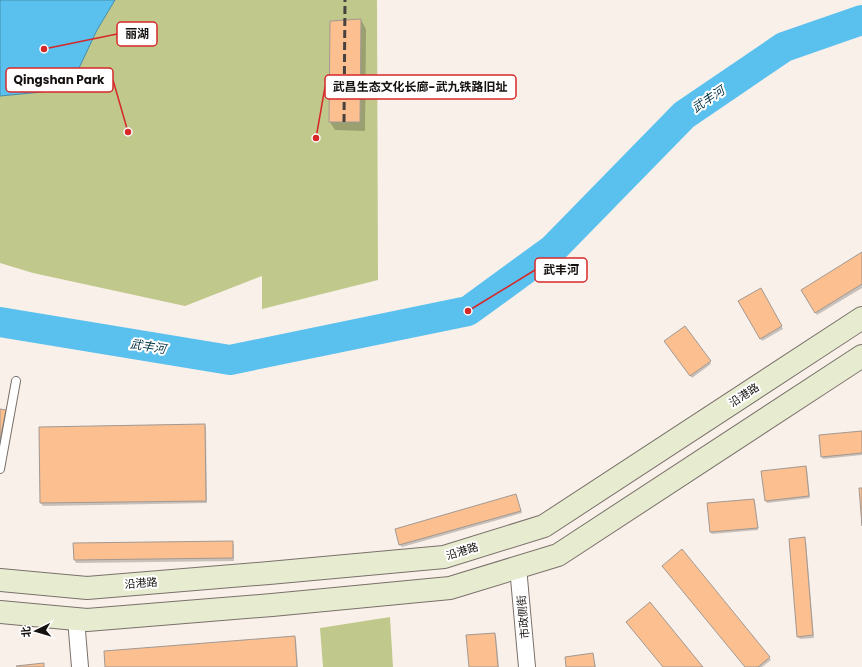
<svg xmlns="http://www.w3.org/2000/svg" width="862" height="667" font-family="Poppins,'Noto Sans SC',sans-serif">
  <style>
    .green { fill: #c1c88c }
    .water { fill: #5ac0ee; stroke: #468cab }
    .shadow { fill: #0003 }
    .lines { fill: none; stroke-linecap: round; stroke-linejoin: round }
    .river { stroke: #5ac0ee; stroke-width: 30 }
    .building { fill: #fbbf90; stroke: #a29992 }
    .lane-casing { stroke: #79706a; stroke-width: 10 }
    .street-casing { stroke: #79706a; stroke-width: 18 }
    .secondary-casing { stroke: #79706a; stroke-width: 24 }
    .lane { stroke: #fff; stroke-width: 8 }
    .street { stroke: #fff; stroke-width: 16 }
    .secondary { stroke: #e7ecd0; stroke-width: 22 }
    .rail { stroke: #47423f; stroke-width: 3; stroke-dasharray: 8 4; stroke-linecap: butt }
    .labels { text-anchor: middle; dominant-baseline: central; stroke-width: 4; stroke-linejoin: round; paint-order: stroke }
    .street-label { font-size: 11px; fill: #161210; stroke: #fff }
    .water-label { font-size: 12px; font-style: italic; fill: #023345; stroke: #fff }
    .leader { fill: none; stroke: #d62828; stroke-width: 1.5 }
    .callout-dot { fill: #d62828; stroke: #fff; stroke-width: 1.5 }
    .callout { fill: #fff; stroke: #d62828; stroke-width: 1.5 }
    .callout-label { font-size: 12px; text-anchor: middle; font-weight: bold; fill: #161210 }
  </style>
  <rect width="100%" height="100%" fill="#faf0ea"/>
  <g class="green">
    <polygon points="0,0 377,0 378,280 262,309 262,276 185,306 33,273 0,263"/>
    <polygon points="390,617 393,667 323,667 320,628"/>
  </g>
  <polygon class="water" points="0,0 115,0 97,30 79,68 42,92 0,96"/>
  <g class="shadow">
    <polygon points="361,20 366,29 365,131 335,130 330,122"/>
    <polygon points="862,254 862,288 817,315 802,290"/>
    <polygon points="760,290 783,329 762,341 740,302"/>
    <polygon points="667,344 710,362 711,364 692,378"/>
    <polygon points="0,410 5,411 6,413 0,448"/>
    <polygon points="205,425 206,428 207,503 43,506 41,503 40,428"/>
    <polygon points="862,432 862,455 823,459 822,457"/>
    <polygon points="806,467 807,469 810,498 767,503 766,500"/>
    <polygon points="516,496 522,513 402,547 400,545 396,529"/>
    <polygon points="754,500 755,502 758,530 712,534 710,532"/>
    <polygon points="804,539 806,541 814,638 800,639 798,637"/>
    <polygon points="232,542 234,545 234,561 76,563 75,560"/>
    <polygon points="494,634 496,636 499,667 470,667"/>
    <polygon points="294,637 296,640 298,667 106,667"/>
    <polygon points="593,654 596,667 567,667"/>
    <polygon points="769,657 771,660 762,667 745,667"/>
  </g>
  <g class="lines">
    <polyline class="river" points="0,322 230,360 468,311 553,249 684,115 784,47 862,20"/>
  </g>
  <g class="building">
    <polygon points="361,19 360,122 329,122 330,21"/>
    <polygon points="862,252 862,284 815,313 801,290"/>
    <polygon points="761,288 782,326 760,339 738,301"/>
    <polygon points="685,326 711,361 690,376 664,341"/>
    <polygon points="0,409 6,410 0,440"/>
    <polygon points="205,424 206,501 40,503 39,427"/>
    <polygon points="862,431 862,453 821,457 819,435"/>
    <polygon points="806,466 809,496 765,501 761,471"/>
    <polygon points="859,488 862,488 862,526"/>
    <polygon points="516,494 521,511 399,545 395,529"/>
    <polygon points="754,499 758,528 710,532 707,503"/>
    <polygon points="805,537 813,635 797,637 789,539"/>
    <polygon points="233,541 233,558 74,560 73,543"/>
    <polygon points="682,549 770,657 758,667 745,667 662,566"/>
    <polygon points="650,602 703,667 663,667 626,622"/>
    <polygon points="495,633 498,667 469,667 466,635"/>
    <polygon points="295,636 297,667 105,667 104,651"/>
    <polygon points="593,653 595,667 566,667 565,657"/>
    <polygon points="44,663 44,667 17,667 16,666"/>
  </g>
  <g class="lines">
    <g class="lane-casing">
      <polyline id="lane" points="0,469 16,381"/>
    </g>
    <g class="street-casing">
      <g id="street">
        <polyline points="518,567 527,667"/>
        <polyline points="76,619 80,667"/>
      </g>
    </g>
    <g class="secondary-casing">
      <g id="secondary">
        <polyline points="0,580 87,588 269,573 444,557 544,526 862,318"/>
        <polyline points="0,612 87,620 272,605 450,588 558,555 862,356"/>
      </g>
    </g>
    <use href="#lane" class="lane"/>
    <use href="#street" class="street"/>
    <use href="#secondary" class="secondary"/>
    <polyline class="rail" points="344,122 345,0"/>
  </g>
  <g class="labels">
    <g class="street-label">
      <text transform="translate(744 395) rotate(-33)">沿港路</text>
      <text transform="translate(462 551) rotate(-17)">沿港路</text>
      <text transform="translate(141 583) rotate(-4)">沿港路</text>
      <text transform="translate(523 617) rotate(-95)">市政侧街</text>
    </g>
    <g class="water-label">
      <text transform="translate(708 99) rotate(-34)">武丰河</text>
      <text transform="translate(148 346) rotate(9)">武丰河</text>
    </g>
  </g>
  <path class="leader" d="M44 49L117 34M128 132L113 80M316 138L325 87M468 311L535 270"/>
  <g class="callout-dot">
    <circle cx="44" cy="49" r="4"/>
    <circle cx="128" cy="132" r="4"/>
    <circle cx="316" cy="138" r="4"/>
    <circle cx="468" cy="311" r="4"/>
  </g>
  <g class="callout">
    <rect x="117" y="22" width="40" height="24" rx="4"/>
    <rect x="6" y="68" width="107" height="24" rx="4"/>
    <rect x="325" y="75" width="191" height="24" rx="4"/>
    <rect x="535" y="258" width="52" height="24" rx="4"/>
  </g>
  <g class="callout-label">
    <text x="137" y="38">丽湖</text>
    <text x="59" y="84">Qingshan Park</text>
    <text x="420" y="91">武昌生态文化长廊-武九铁路旧址</text>
    <text x="561" y="274">武丰河</text>
  </g>
  <g transform="translate(36 631) rotate(265)" stroke="#ffffff" stroke-width="3" paint-order="stroke">
  <path d="M0-3L7 15L0 10L-7 15Z" fill="#161210"/>
  <text y="-6" font-size="11" font-weight="bold" text-anchor="middle" fill="#161210">北</text>
  </g>
</svg>
